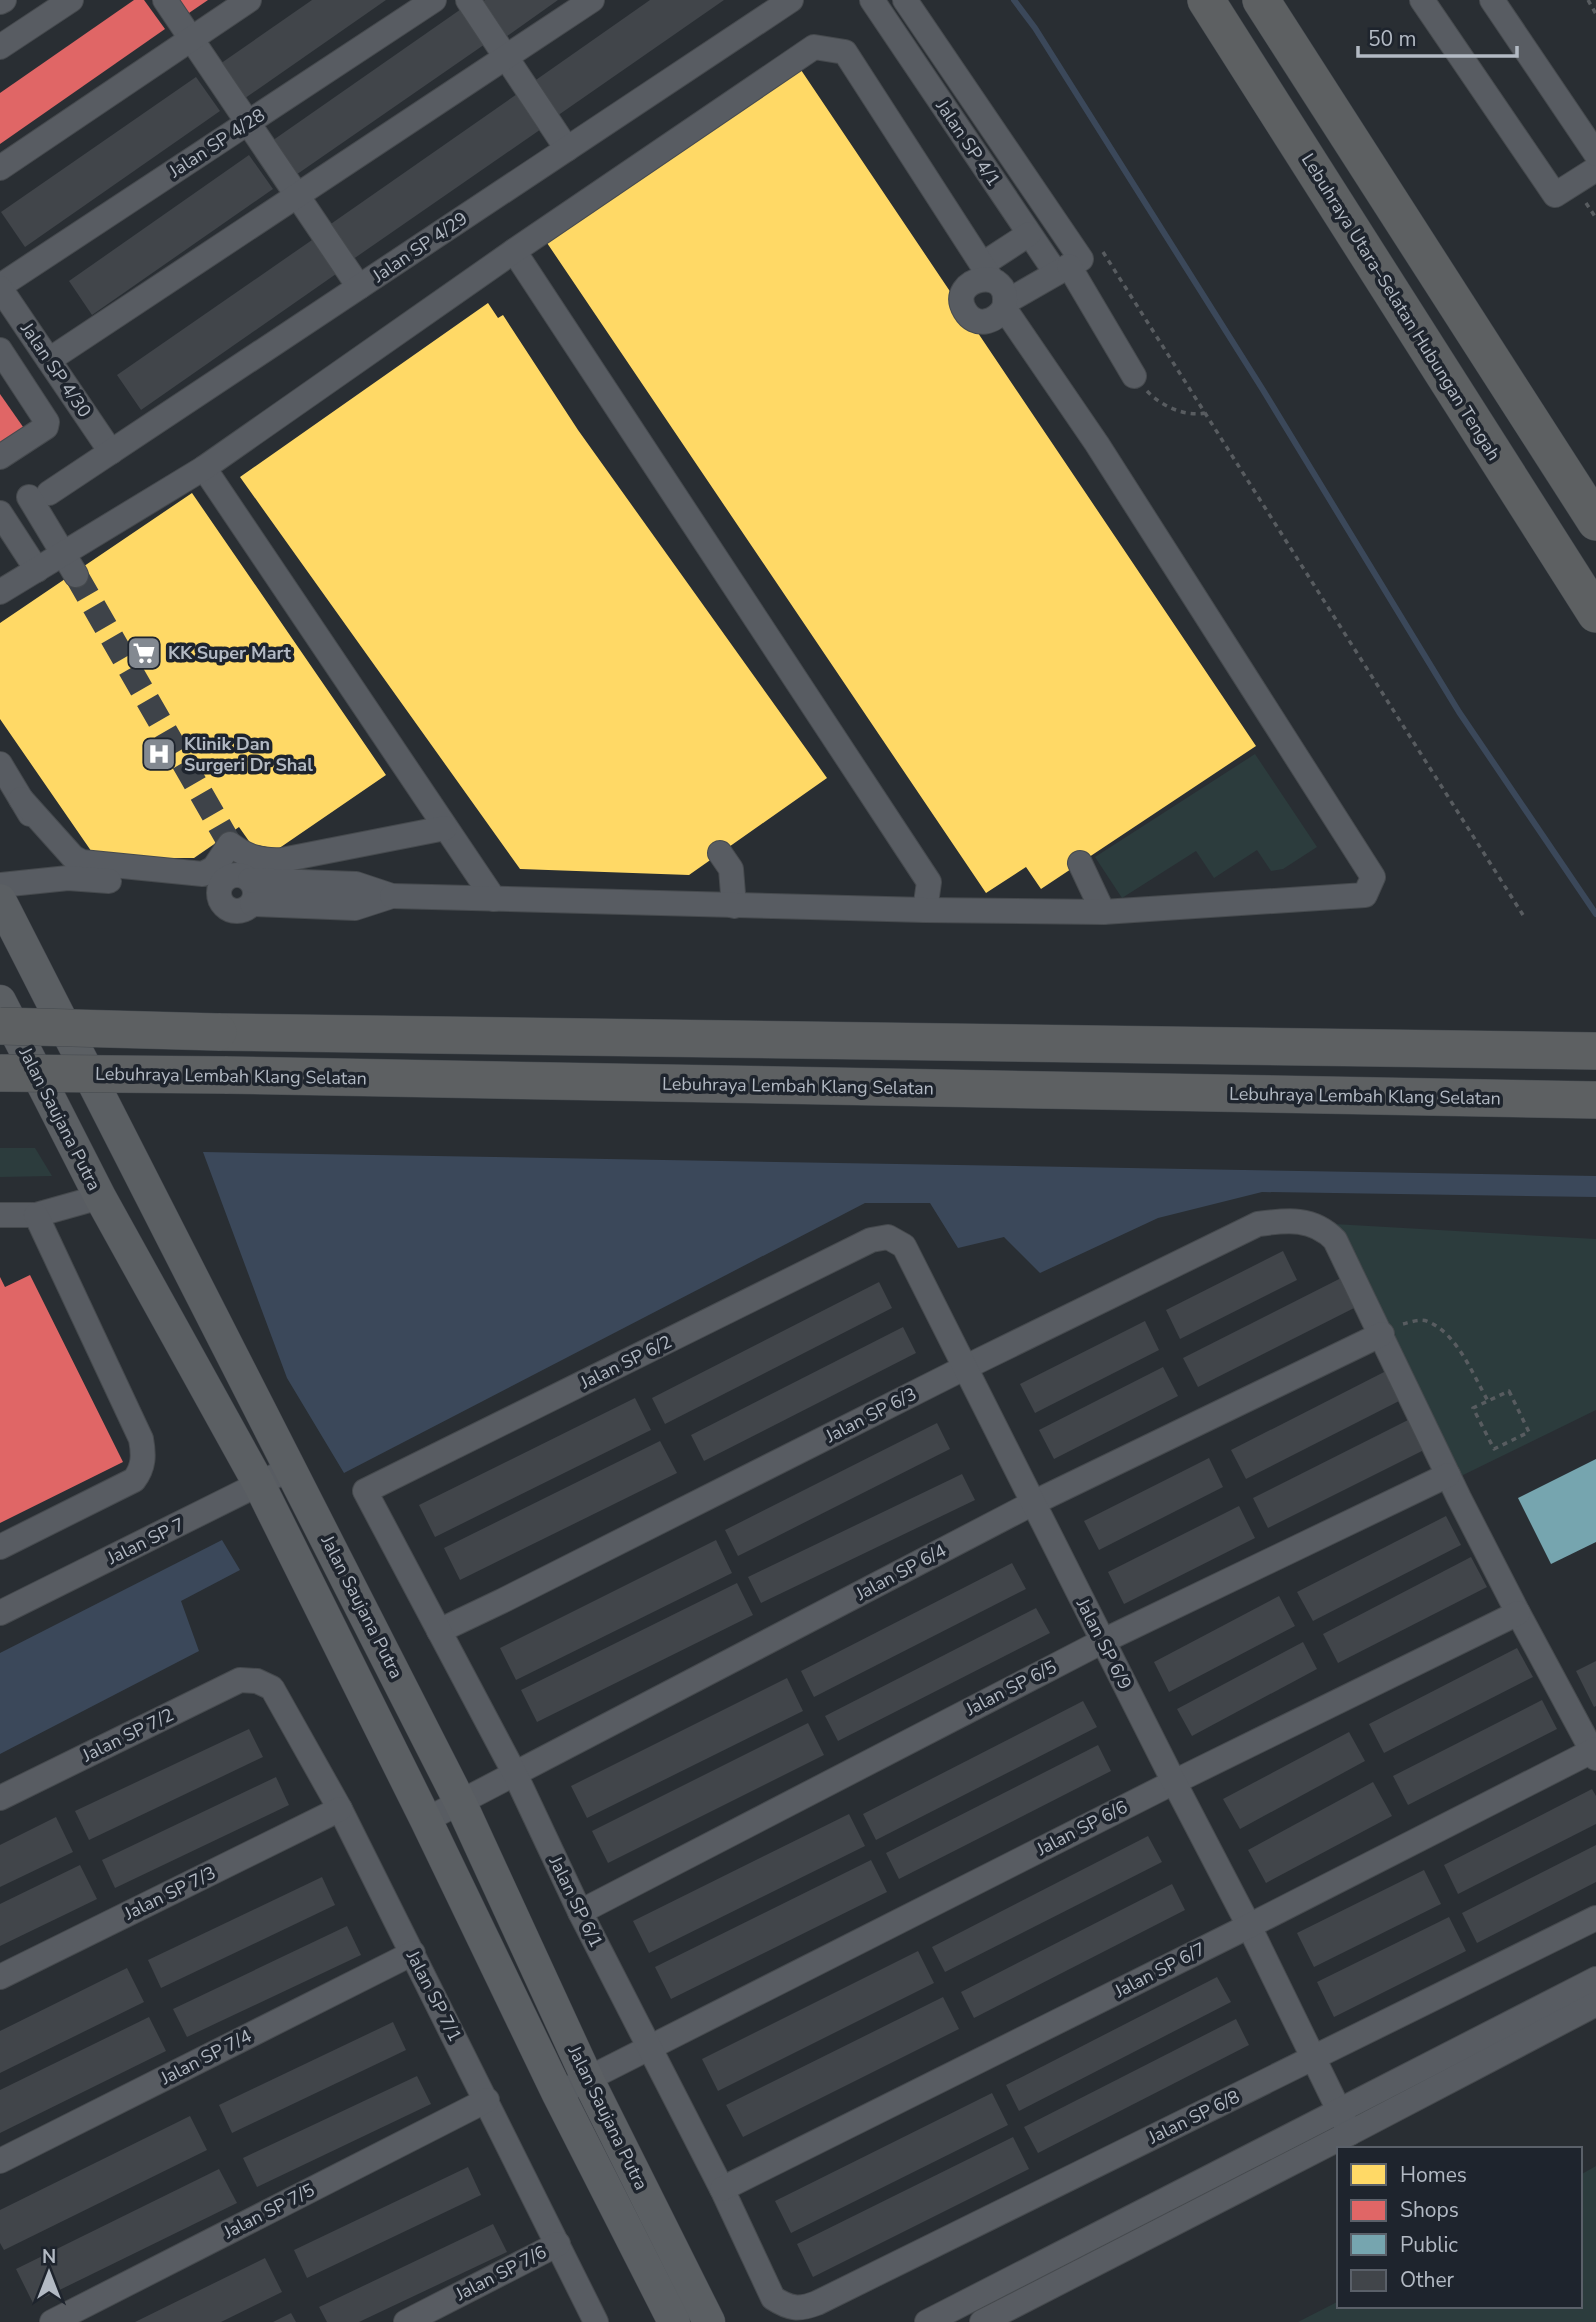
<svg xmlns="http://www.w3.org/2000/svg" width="1596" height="2322" font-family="'Nunito Sans',sans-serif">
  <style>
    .green { fill: #2c3c3d }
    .water { fill: #3b485a }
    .homes { fill: #ffd966 }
    .shops { fill: #e06666 }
    .public { fill: #76a5af }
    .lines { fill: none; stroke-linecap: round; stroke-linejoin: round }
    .stream { stroke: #3b485a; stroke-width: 6 }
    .building { fill: #41454a }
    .minor-tunnel { stroke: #3e4349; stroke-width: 24; stroke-dasharray: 24 12; stroke-linecap: butt }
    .minor-casing { stroke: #464a4e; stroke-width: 26 }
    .major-casing { stroke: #464a50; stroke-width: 33 }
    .highway-casing { stroke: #454a4f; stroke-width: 38 }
    .path { stroke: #585c60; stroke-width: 3.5; stroke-dasharray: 5 5; stroke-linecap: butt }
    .minor { stroke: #585c62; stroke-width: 24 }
    .major { stroke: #5b5f63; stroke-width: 32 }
    .highway { stroke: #5d6062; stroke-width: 37 }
    .highway-bridge-casing { stroke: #454a4f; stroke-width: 38; stroke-linecap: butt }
    .highway-bridge { stroke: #5d6062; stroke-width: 37 }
    .labels { text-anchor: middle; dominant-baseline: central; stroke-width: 7; stroke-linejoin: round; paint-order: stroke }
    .street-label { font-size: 18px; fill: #b3bac4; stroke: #1e242d }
    .poi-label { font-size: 18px; font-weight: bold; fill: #b3bac4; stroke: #1e242d; text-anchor: start }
  </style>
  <rect width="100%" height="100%" fill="#292e33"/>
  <g class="green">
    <polygon points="1255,754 1317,847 1283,869 1271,871 1257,850 1214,878 1196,851 1122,898 1095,857"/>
    <polygon points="0,1148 35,1148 52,1176 0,1177"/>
    <polygon points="1334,1224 1596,1239 1596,1410 1459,1477"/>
    <polygon points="1596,2166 1596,2322 1298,2322 1339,2301 1339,2306 1580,2306 1580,2175"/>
  </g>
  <g class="water">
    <polygon points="203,1152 1596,1176 1596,1197 1262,1192 1158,1218 1040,1273 1004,1237 958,1248 930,1203 865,1203 344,1473 287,1378"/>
    <polygon points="222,1540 240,1570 181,1601 199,1651 0,1754 0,1653"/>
  </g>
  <g class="homes">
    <polygon points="799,67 1256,746 1041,889 1026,867 986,893 543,237"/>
    <polygon points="488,303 498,318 503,315 578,430 827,778 689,875 520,869 240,477"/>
    <polygon points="192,493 386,775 278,849 251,844 239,827 194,858 96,858 0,719 0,623"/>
  </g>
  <g class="shops">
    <polygon points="134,0 144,0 165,29 0,144 0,93"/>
    <polygon points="175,0 208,0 186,15"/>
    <polygon points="0,394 28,434 0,454"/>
    <polygon points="30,1275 123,1462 0,1523 0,1277 5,1287"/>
  </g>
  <polygon class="public" points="1596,1459 1596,1542 1551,1564 1518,1498"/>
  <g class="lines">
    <polyline class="stream" points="1014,0 1035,28 1263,390 1459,712 1596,914"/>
  </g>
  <g class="building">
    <polygon points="312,0 386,0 241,101 217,66"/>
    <polygon points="485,0 558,0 503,39 478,4"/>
    <polygon points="650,0 724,0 557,116 533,82"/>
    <polygon points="464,7 488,42 293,177 269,143"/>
    <polygon points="196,77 220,111 25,247 1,212"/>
    <polygon points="520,92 544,127 349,262 325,228"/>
    <polygon points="249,155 273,189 92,315 69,281"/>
    <polygon points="312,240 336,274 141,410 117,375"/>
    <polygon points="1283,1251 1297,1280 1180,1339 1166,1310"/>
    <polygon points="1349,1274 1364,1303 1198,1387 1183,1358"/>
    <polygon points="879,1282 892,1308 665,1424 652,1398"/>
    <polygon points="1145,1321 1159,1350 1035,1413 1020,1384"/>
    <polygon points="903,1327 916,1353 704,1461 691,1435"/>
    <polygon points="1163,1367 1178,1396 1054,1459 1039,1430"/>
    <polygon points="1388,1370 1403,1399 1246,1479 1231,1450"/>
    <polygon points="635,1398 651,1430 435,1537 419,1505"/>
    <polygon points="1412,1418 1428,1448 1268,1528 1253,1498"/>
    <polygon points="937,1423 950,1449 738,1556 725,1530"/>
    <polygon points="660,1441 677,1473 460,1580 444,1548"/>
    <polygon points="1209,1458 1223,1487 1099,1550 1084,1521"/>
    <polygon points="962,1474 975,1500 761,1603 748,1577"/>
    <polygon points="1239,1506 1255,1538 1124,1604 1108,1572"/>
    <polygon points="1446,1516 1461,1545 1313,1621 1297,1592"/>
    <polygon points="716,1540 732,1573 516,1680 500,1648"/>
    <polygon points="1471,1557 1487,1587 1338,1663 1323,1634"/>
    <polygon points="1012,1563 1026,1589 814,1697 801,1671"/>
    <polygon points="737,1583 753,1615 537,1722 521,1690"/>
    <polygon points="1279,1596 1295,1626 1169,1692 1154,1662"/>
    <polygon points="1036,1608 1050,1633 838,1741 825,1716"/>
    <polygon points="1303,1642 1317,1669 1192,1736 1177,1709"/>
    <polygon points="1517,1648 1533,1677 1384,1753 1369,1724"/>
    <polygon points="1596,1661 1596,1706 1594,1707 1576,1671"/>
    <polygon points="787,1678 803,1711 587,1818 571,1786"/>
    <polygon points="1542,1700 1557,1729 1408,1805 1393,1776"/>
    <polygon points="1083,1701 1097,1727 876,1840 863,1814"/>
    <polygon points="808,1723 824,1755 608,1863 592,1831"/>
    <polygon points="249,1729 263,1757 89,1840 75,1811"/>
    <polygon points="1349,1732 1365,1761 1240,1829 1223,1799"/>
    <polygon points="1098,1745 1111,1771 899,1879 886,1853"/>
    <polygon points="276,1777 289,1805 115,1888 102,1860"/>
    <polygon points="1373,1782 1392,1816 1266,1883 1248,1850"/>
    <polygon points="1592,1789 1596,1796 1596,1824 1458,1894 1444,1865"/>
    <polygon points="849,1814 865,1846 649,1953 633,1921"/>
    <polygon points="56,1817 73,1852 0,1887 0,1845"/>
    <polygon points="1148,1836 1162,1862 945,1972 932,1947"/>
    <polygon points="1596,1845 1596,1882 1477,1943 1462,1913"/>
    <polygon points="871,1860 887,1892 671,1999 655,1967"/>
    <polygon points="80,1865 97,1899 0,1946 0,1904"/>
    <polygon points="1424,1870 1441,1904 1314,1967 1297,1933"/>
    <polygon points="322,1877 335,1905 161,1988 148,1960"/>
    <polygon points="1172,1884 1185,1910 974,2018 961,1992"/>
    <polygon points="1449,1917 1466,1951 1334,2017 1317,1982"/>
    <polygon points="347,1926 361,1955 187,2037 173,2009"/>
    <polygon points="918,1951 934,1983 718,2091 702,2059"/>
    <polygon points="127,1968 144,2002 0,2073 0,2031"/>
    <polygon points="1217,1977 1231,2002 1019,2111 1006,2085"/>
    <polygon points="943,1997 959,2029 743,2137 726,2105"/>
    <polygon points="149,2017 166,2051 0,2133 0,2090"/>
    <polygon points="1236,2019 1249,2045 1038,2153 1024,2127"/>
    <polygon points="393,2022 406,2050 232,2133 219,2105"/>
    <polygon points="417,2076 431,2104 257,2187 243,2158"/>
    <polygon points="992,2093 1008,2125 791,2233 775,2201"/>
    <polygon points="190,2116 207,2150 4,2250 0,2243 0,2210"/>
    <polygon points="1013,2137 1029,2169 813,2277 797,2244"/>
    <polygon points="468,2167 481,2195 307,2278 294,2250"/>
    <polygon points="219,2169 237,2203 33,2303 16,2269"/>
    <polygon points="493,2224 507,2252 359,2322 327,2322 319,2307"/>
    <polygon points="265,2258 282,2292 221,2322 135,2322"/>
    <polygon points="291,2313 296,2322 273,2322"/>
  </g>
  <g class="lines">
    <polyline class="minor-tunnel" points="76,575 230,844"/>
    <g class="minor-casing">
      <g id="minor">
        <polyline points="165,0 359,287"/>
        <polyline points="468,0 567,149"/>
        <polyline points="872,0 1056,273"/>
        <polyline points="905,0 1081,259 1006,302"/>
        <polyline points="1422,0 1555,195 1596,169"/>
        <polyline points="1492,0 1596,154"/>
        <polyline points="0,2 4,0"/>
        <polyline points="0,47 71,0"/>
        <polyline points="0,168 249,0"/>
        <polyline points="514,251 929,882 925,910"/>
        <polyline points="983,264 1029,234"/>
        <polyline points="1069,266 1134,376"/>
        <polyline points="0,286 434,0"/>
        <polyline points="0,288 111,452"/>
        <polyline points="0,350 47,422 46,427 0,457"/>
        <polyline points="49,360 592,0"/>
        <polyline points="204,468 494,899"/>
        <polyline points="49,493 791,0"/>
        <polyline points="29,497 76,575"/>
        <polyline points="0,513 37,570"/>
        <polyline points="0,592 204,468 514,251 814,47 845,52 992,280"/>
        <polyline points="0,764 30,814"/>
        <path d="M 21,799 L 73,857 L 82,862 L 203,874 L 214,868 L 230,844 C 247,857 260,861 282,860 L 445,828"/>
        <polyline points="720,853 731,869 734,906"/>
        <polyline points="1080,863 1103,912"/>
        <circle cx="237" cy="893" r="18"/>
        <polyline points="250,880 356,884 392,896 355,908 252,904"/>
        <polyline points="0,885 68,878 109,881"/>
        <path d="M 392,896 L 925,910 L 1103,912 L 1365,895 L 1373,877 L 1097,444 L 1004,308 C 1014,262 945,278 965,311 C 975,328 995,323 1004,308"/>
        <polyline points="0,1215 36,1215 100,1197"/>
        <path d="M 0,1547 L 134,1480 C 144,1467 144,1455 141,1439 L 36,1215"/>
        <polyline points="0,1613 291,1468"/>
        <path d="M 439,1631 L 502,1601 L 966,1367 L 1258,1224 C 1287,1220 1313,1217 1335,1240 L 1459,1498 L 1518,1613 L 1596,1758"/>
        <polyline points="0,1798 240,1680 257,1681 272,1688 340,1809 596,2322"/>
        <polyline points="426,1820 1033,1503 1382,1334"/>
        <polyline points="580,1912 1103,1641 1448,1475"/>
        <polyline points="0,1977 340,1809"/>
        <polyline points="558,2094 1174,1782 1518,1613"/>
        <path d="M 1350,2133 L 1249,1926 L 1174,1782 L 904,1246 L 888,1237 L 871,1240 L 365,1491 L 515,1774 L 580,1912 L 722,2189 L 773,2298 C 790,2309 799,2310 817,2303 L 1596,1918"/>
        <polyline points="0,2161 413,1953"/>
        <polyline points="722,2189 1249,1926 1596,1749"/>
        <polyline points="52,2322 487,2100"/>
        <polyline points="406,2322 558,2244"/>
        <polyline points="927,2322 1596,1979"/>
        <polyline points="982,2322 1350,2133 1596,2004"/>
      </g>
    </g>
    <g class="major-casing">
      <g id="major">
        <polyline points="0,900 461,1804 588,2080 709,2322"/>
        <polyline points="0,1001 100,1197 259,1484 426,1820 558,2094 674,2322"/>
      </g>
    </g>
    <g class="highway-casing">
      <g id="highway">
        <polyline points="1206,0 1596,614"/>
        <polyline points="1261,0 1596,522"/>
        <polyline points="218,1032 1596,1051"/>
        <polyline points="225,1075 1596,1100"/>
      </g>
    </g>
    <g class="path">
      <polyline points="1588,0 1596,14"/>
      <polyline points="1586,203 1596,218"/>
      <polyline points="1103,252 1523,915"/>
      <path d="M 1147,391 C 1161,406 1185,417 1205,413"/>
      <path d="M 1403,1324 C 1411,1322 1421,1318 1429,1322 C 1458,1335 1473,1375 1488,1401"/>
      <polygon points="1509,1391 1529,1432 1494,1449 1473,1408"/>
    </g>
    <use href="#minor" class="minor"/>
    <use href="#major" class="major"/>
    <use href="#highway" class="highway"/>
    <g class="highway-bridge-casing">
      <g id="highway-bridge">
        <polyline points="0,1026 218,1032"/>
        <polyline points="0,1073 225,1075"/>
      </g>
    </g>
    <use href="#highway-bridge" class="highway-bridge"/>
  </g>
  <defs>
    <g id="supermarket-square" transform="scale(1.75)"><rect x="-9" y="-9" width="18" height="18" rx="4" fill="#838991" stroke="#1e242d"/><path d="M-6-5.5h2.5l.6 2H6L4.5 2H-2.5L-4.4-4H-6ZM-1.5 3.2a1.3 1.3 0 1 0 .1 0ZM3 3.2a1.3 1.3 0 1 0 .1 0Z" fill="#fff"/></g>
    <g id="hospital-square" transform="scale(1.75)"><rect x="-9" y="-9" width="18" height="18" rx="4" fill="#838991" stroke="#1e242d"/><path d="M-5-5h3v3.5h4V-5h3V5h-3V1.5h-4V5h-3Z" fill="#fff"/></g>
  </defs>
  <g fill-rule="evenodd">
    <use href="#supermarket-square" x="144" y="653"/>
    <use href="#hospital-square" x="159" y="754"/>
  </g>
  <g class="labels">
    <g class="street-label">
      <text transform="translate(217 143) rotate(-33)">Jalan SP 4/28</text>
      <text transform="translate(968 143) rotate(56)">Jalan SP 4/1</text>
      <text transform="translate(420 247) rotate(-34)">Jalan SP 4/29</text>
      <text transform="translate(1401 307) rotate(58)">Lebuhraya Utara–Selatan Hubungan Tengah</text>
      <text transform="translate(56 370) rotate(56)">Jalan SP 4/30</text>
      <text transform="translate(231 1076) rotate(1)">Lebuhraya Lembah Klang Selatan</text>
      <text transform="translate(798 1086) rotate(1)">Lebuhraya Lembah Klang Selatan</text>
      <text transform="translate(1365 1096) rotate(1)">Lebuhraya Lembah Klang Selatan</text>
      <text transform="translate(60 1119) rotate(63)">Jalan Saujana Putra</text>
      <text transform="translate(626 1362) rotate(-26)">Jalan SP 6/2</text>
      <text transform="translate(871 1415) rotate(-27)">Jalan SP 6/3</text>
      <text transform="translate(146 1541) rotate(-26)">Jalan SP 7</text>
      <text transform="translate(901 1572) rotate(-28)">Jalan SP 6/4</text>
      <text transform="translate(362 1607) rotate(63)">Jalan Saujana Putra</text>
      <text transform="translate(1104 1644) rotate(63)">Jalan SP 6/9</text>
      <text transform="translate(1011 1688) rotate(-27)">Jalan SP 6/5</text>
      <text transform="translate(128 1735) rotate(-26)">Jalan SP 7/2</text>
      <text transform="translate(1082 1828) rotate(-27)">Jalan SP 6/6</text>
      <text transform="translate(170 1893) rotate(-26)">Jalan SP 7/3</text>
      <text transform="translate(576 1902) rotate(64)">Jalan SP 6/1</text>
      <text transform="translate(1160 1970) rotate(-27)">Jalan SP 6/7</text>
      <text transform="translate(434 1996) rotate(63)">Jalan SP 7/1</text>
      <text transform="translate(206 2057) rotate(-27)">Jalan SP 7/4</text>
      <text transform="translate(1194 2117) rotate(-26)">Jalan SP 6/8</text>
      <text transform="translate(608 2118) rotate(64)">Jalan Saujana Putra</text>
      <text transform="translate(269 2211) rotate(-27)">Jalan SP 7/5</text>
      <text transform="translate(501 2273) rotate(-27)">Jalan SP 7/6</text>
    </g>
    <g class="poi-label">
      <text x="168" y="653">KK Super Mart</text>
      <text x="184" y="744">Klinik Dan<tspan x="184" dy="21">Surgeri Dr Shal</tspan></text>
    </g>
  </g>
  <rect x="1337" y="2147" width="245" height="161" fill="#1e242d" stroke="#5a6069" stroke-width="2"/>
  <rect x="1351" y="2164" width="35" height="21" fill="#ffd966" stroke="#5a6069" stroke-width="2"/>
  <text x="1400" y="2182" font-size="21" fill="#b3bac4">Homes</text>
  <rect x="1351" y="2200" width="35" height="21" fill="#e06666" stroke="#5a6069" stroke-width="2"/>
  <text x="1400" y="2217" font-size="21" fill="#b3bac4">Shops</text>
  <rect x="1351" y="2234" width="35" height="21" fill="#76a5af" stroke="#5a6069" stroke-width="2"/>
  <text x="1400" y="2252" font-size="21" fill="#b3bac4">Public</text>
  <rect x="1351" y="2270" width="35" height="21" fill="#41454a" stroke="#5a6069" stroke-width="2"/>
  <text x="1400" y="2287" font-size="21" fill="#b3bac4">Other</text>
  <g transform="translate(49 2273)" stroke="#1e242d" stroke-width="5" paint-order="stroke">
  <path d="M0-5L12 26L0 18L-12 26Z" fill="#b3bac4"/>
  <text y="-10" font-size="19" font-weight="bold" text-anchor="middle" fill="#b3bac4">N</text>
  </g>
  <path d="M1358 46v10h159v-10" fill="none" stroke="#b3bac4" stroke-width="3.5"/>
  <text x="1368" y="46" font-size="21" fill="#b3bac4" stroke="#1e242d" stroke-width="5" paint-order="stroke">50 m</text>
</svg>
